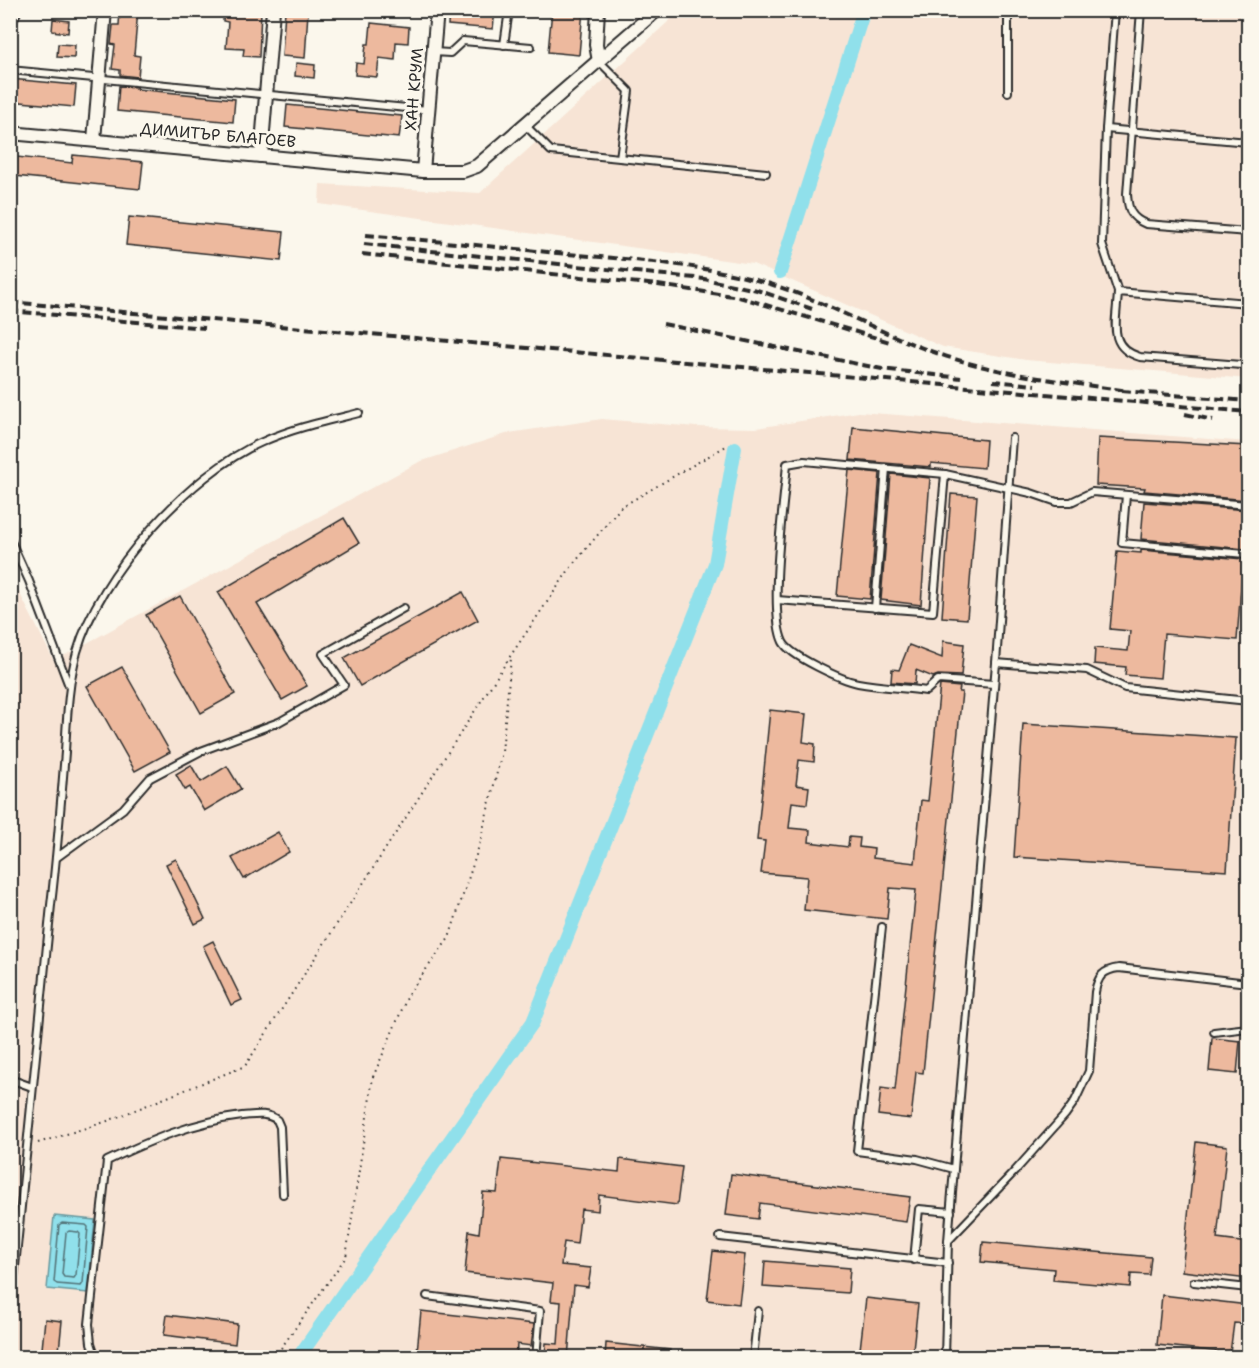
<svg xmlns="http://www.w3.org/2000/svg" width="1259" height="1368" font-family="'Shantell Sans',sans-serif">
  <style>
    .built { fill: #f7e4d5 }
    .water { fill: #90e0eb; stroke: #68989e; stroke-width: 1.5 }
    .lines { fill: none; stroke-linecap: round; stroke-linejoin: round }
    .shore { stroke: #537378; stroke-width: 1.5 }
    .canal { stroke: #90e0eb; stroke-width: 14 }
    .building { fill: #edb99e; stroke: #2b2b2b; stroke-width: 1.5 }
    .service-casing { stroke: #2b2b2b; stroke-width: 10 }
    .minor-casing { stroke: #2b2b2b; stroke-width: 16 }
    .path { stroke: #2b2b2b; stroke-width: 2; stroke-dasharray: 1.5 4.5; stroke-linecap: butt }
    .service { stroke: #fbf7ec; stroke-width: 6 }
    .minor { stroke: #fbf7ec; stroke-width: 12 }
    .rail { stroke: #2b2b2b; stroke-width: 4; stroke-dasharray: 9 4.5; stroke-linecap: butt }
    .labels { text-anchor: middle; dominant-baseline: central; stroke-width: 6; stroke-linejoin: round; paint-order: stroke }
    .street-label { font-size: 16px; fill: #2b2b2b; stroke: #fbf7ec }
  </style>
  <rect width="100%" height="100%" fill="#fbf7ec"/>
  <filter id="ink" filterUnits="userSpaceOnUse"><feTurbulence type="fractalNoise" baseFrequency=".0167" numOctaves="2"/><feDisplacementMap in="SourceGraphic" scale="12" xChannelSelector="R" yChannelSelector="G"/><feConvolveMatrix kernelMatrix="1 2 1 2 8 2 1 2 1" color-interpolation-filters="sRGB"/></filter>
  <g filter="url(#ink)">
    <g class="built">
      <polygon points="680,11 1248,11 1248,379 1026,360 943,347 753,264 319,204 320,184 480,193"/>
      <polygon points="859,412 1248,442 1248,1357 11,1357 10,574 54,661 419,462 509,433 602,419 696,427 756,428"/>
    </g>
    <polygon class="water" points="54,1216 95,1220 88,1293 47,1289"/>
    <g class="lines">
      <g class="shore">
        <polygon points="62,1223 86,1225 88,1227 83,1283 81,1286 57,1284 54,1282 59,1225"/>
        <polygon points="69,1231 78,1232 80,1234 76,1275 74,1278 64,1277 62,1274 66,1233"/>
      </g>
      <g class="canal">
        <polyline points="780,272 864,10"/>
        <polyline points="298,1358 533,1022 715,564 735,448"/>
      </g>
    </g>
    <g class="building">
      <polygon points="120,10 138,10 134,55 140,56 138,77 120,75 120,70 112,69 115,45 111,44 113,25 119,25"/>
      <polygon points="224,10 261,11 259,57 243,56 244,49 226,48 228,22 223,21"/>
      <polygon points="285,10 308,12 305,58 282,56"/>
      <polygon points="449,10 495,10 493,29 448,25"/>
      <polygon points="552,10 583,10 579,55 548,52"/>
      <polygon points="53,19 69,21 68,33 52,31"/>
      <polygon points="371,23 409,27 408,43 396,42 395,60 379,58 377,77 355,75 356,63 364,64 366,44 369,44"/>
      <polygon points="58,44 75,45 74,58 57,57"/>
      <polygon points="296,63 315,65 314,78 295,76"/>
      <polygon points="10,79 76,85 74,107 10,101"/>
      <polygon points="119,86 137,87 136,89 235,99 233,122 117,111"/>
      <polygon points="287,105 402,116 399,138 285,127"/>
      <polygon points="73,155 143,162 140,189 15,176 17,157 72,163"/>
      <polygon points="129,217 284,232 281,261 126,245"/>
      <polygon points="853,427 986,440 984,468 931,463 931,467 850,460"/>
      <polygon points="1098,438 1248,446 1248,500 1144,491 1145,488 1096,485"/>
      <polygon points="849,470 880,473 870,599 837,596"/>
      <polygon points="891,474 930,478 921,605 881,600"/>
      <polygon points="951,494 977,496 967,619 942,617"/>
      <polygon points="1144,502 1248,510 1248,544 1245,543 1245,549 1141,539"/>
      <polygon points="344,518 359,543 257,604 307,686 282,700 218,592"/>
      <polygon points="1141,550 1243,559 1237,640 1164,634 1160,678 1125,675 1126,667 1094,664 1095,648 1128,651 1130,631 1110,629 1117,551 1141,553"/>
      <polygon points="463,592 478,620 360,686 344,658"/>
      <polygon points="180,596 235,694 201,713 146,615"/>
      <polygon points="943,641 964,644 961,676 938,675 933,677 916,670 915,684 891,682 892,669 899,670 909,645 942,658"/>
      <polygon points="122,667 170,752 135,771 87,686"/>
      <polygon points="940,685 960,687 959,692 962,692 923,1073 916,1072 911,1119 878,1115 881,1088 895,1090 916,890 890,888 887,919 804,910 807,877 761,873 765,841 757,840 770,710 806,714 803,742 815,744 814,762 799,760 796,785 809,787 807,804 792,802 789,828 810,830 809,842 848,847 849,837 860,838 859,847 874,849 873,858 915,863 921,800 928,801"/>
      <polygon points="1023,724 1236,738 1227,871 1014,857"/>
      <polygon points="191,765 201,782 227,766 241,789 204,811 190,787 185,790 176,774"/>
      <polygon points="278,832 289,852 244,879 232,858"/>
      <polygon points="176,859 205,919 195,924 166,864"/>
      <polygon points="213,941 242,1000 231,1005 203,946"/>
      <polygon points="1212,1038 1240,1041 1237,1074 1209,1071"/>
      <polygon points="1196,1142 1227,1146 1217,1239 1248,1243 1248,1279 1182,1271"/>
      <polygon points="501,1159 619,1172 620,1159 682,1167 677,1205 599,1195 598,1211 581,1209 577,1244 564,1242 561,1265 591,1268 588,1287 574,1285 568,1358 545,1358 546,1343 558,1344 561,1302 551,1301 553,1283 465,1273 469,1231 479,1233 483,1192 497,1193"/>
      <polygon points="731,1174 910,1197 906,1222 760,1203 758,1219 726,1215"/>
      <polygon points="983,1242 1151,1257 1149,1275 1131,1274 1130,1287 1053,1280 1054,1269 981,1262"/>
      <polygon points="713,1251 745,1255 739,1304 707,1300"/>
      <polygon points="765,1261 850,1268 848,1293 763,1287"/>
      <polygon points="1162,1295 1248,1305 1248,1324 1234,1323 1230,1353 1157,1345"/>
      <polygon points="866,1298 918,1304 912,1358 859,1358"/>
      <polygon points="421,1311 534,1324 531,1346 517,1344 516,1358 469,1358 417,1352"/>
      <polygon points="167,1315 237,1324 235,1344 164,1335"/>
      <polygon points="45,1319 62,1321 59,1351 42,1349"/>
      <polygon points="606,1343 670,1350 669,1358 605,1358"/>
    </g>
    <g class="lines">
      <g class="service-casing">
        <g id="service">
          <polyline points="1115,10 1106,129 1102,244 1118,292"/>
          <path d="M 1141,10 L 1127,194 C 1128,210 1131,218 1146,224 L 1248,232"/>
          <polyline points="10,27 18,10"/>
          <polyline points="504,45 509,10"/>
          <polyline points="433,52 450,53 463,41 531,47"/>
          <polyline points="599,61 629,91 620,158"/>
          <polyline points="10,70 428,110"/>
          <polyline points="1008,92 1008,10"/>
          <polyline points="525,125 551,151 766,173"/>
          <polyline points="1106,129 1248,142"/>
          <path d="M 1248,303 L 1118,292 C 1117,320 1106,347 1140,357 L 1241,365 L 1248,363"/>
          <polyline points="1126,495 1122,543 1245,554 1248,557"/>
          <polyline points="10,539 29,581 69,686"/>
          <polyline points="777,600 933,612 945,474"/>
          <polyline points="875,608 886,468"/>
          <polyline points="996,663 1087,670 1125,688 1248,701"/>
          <path d="M 994,684 L 938,680 L 926,691 C 903,688 880,687 858,683 C 842,680 790,656 783,642 C 768,611 784,502 787,464 L 804,461 L 945,474 L 1031,493 L 1057,502 L 1071,502 L 1092,492 L 1248,505"/>
          <polyline points="56,858 123,809 150,778 201,751 279,722 344,685 323,654 404,608"/>
          <polyline points="882,927 857,1151 917,1159 954,1169"/>
          <polyline points="1214,1032 1248,1028"/>
          <polyline points="10,1079 32,1087"/>
          <polyline points="720,1237 948,1263"/>
          <path d="M 948,1241 L 1015,1171 L 1065,1115 L 1075,1101 L 1089,1071 L 1095,992 C 1098,976 1103,970 1119,968 L 1248,983"/>
          <polyline points="914,1260 919,1209 951,1212"/>
          <polyline points="1194,1282 1248,1288"/>
          <polyline points="427,1296 540,1311 536,1358"/>
          <path d="M 10,1317 C 24,1180 37,1042 51,905 C 57,854 61,803 65,752 C 67,718 68,684 77,652 C 99,574 189,474 262,442 C 293,428 326,421 359,413"/>
          <path d="M 96,1358 L 91,1343 L 89,1324 L 107,1161 C 151,1140 193,1122 242,1116 C 255,1115 266,1112 277,1120 L 280,1127 L 283,1194"/>
          <polyline points="753,1358 758,1311"/>
          <polyline points="945,1358 948,1241 996,663 1012,438"/>
        </g>
      </g>
      <g class="minor-casing">
        <g id="minor">
          <polyline points="598,10 596,45 599,61"/>
          <polyline points="10,133 423,171 463,171 477,166 657,10"/>
          <polyline points="94,140 105,10"/>
          <polyline points="261,156 273,10"/>
          <polyline points="423,171 437,10"/>
        </g>
      </g>
      <g class="path">
        <polyline points="38,1143 105,1122 245,1066 511,655 571,567 621,507 726,446"/>
        <polyline points="274,1358 346,1257 373,1077 409,993 449,938 479,846 502,752 511,658"/>
      </g>
      <use href="#service" class="service"/>
      <use href="#minor" class="minor"/>
      <g class="rail">
        <path d="M 366,235 C 436,241 507,248 578,255 C 635,260 693,264 748,278 C 816,294 876,333 942,355 C 1002,375 1066,382 1128,391"/>
        <polyline points="364,244 704,279 757,290 812,309"/>
        <polyline points="362,254 658,285 739,297 890,342"/>
        <polyline points="10,302 1248,412"/>
        <polyline points="10,311 205,328"/>
        <polyline points="663,324 882,369 961,378"/>
        <polyline points="993,381 1035,385"/>
        <polyline points="1122,391 1248,401"/>
        <polyline points="1185,414 1213,420"/>
      </g>
    </g>
  </g>
  <g class="labels">
    <g class="street-label">
      <text transform="translate(414 89) rotate(-85)">ХАН КРУМ</text>
      <text transform="translate(218 135) rotate(5)">ДИМИТЪР БЛАГОЕВ</text>
    </g>
  </g>
  <rect width="1259" height="1368" fill="none" stroke="#fbf7ec" stroke-width="36"/>
  <rect x="18" y="18" width="1223" height="1332" fill="none" stroke="#2b2b2b" stroke-width="2" filter="url(#ink)"/>
</svg>
